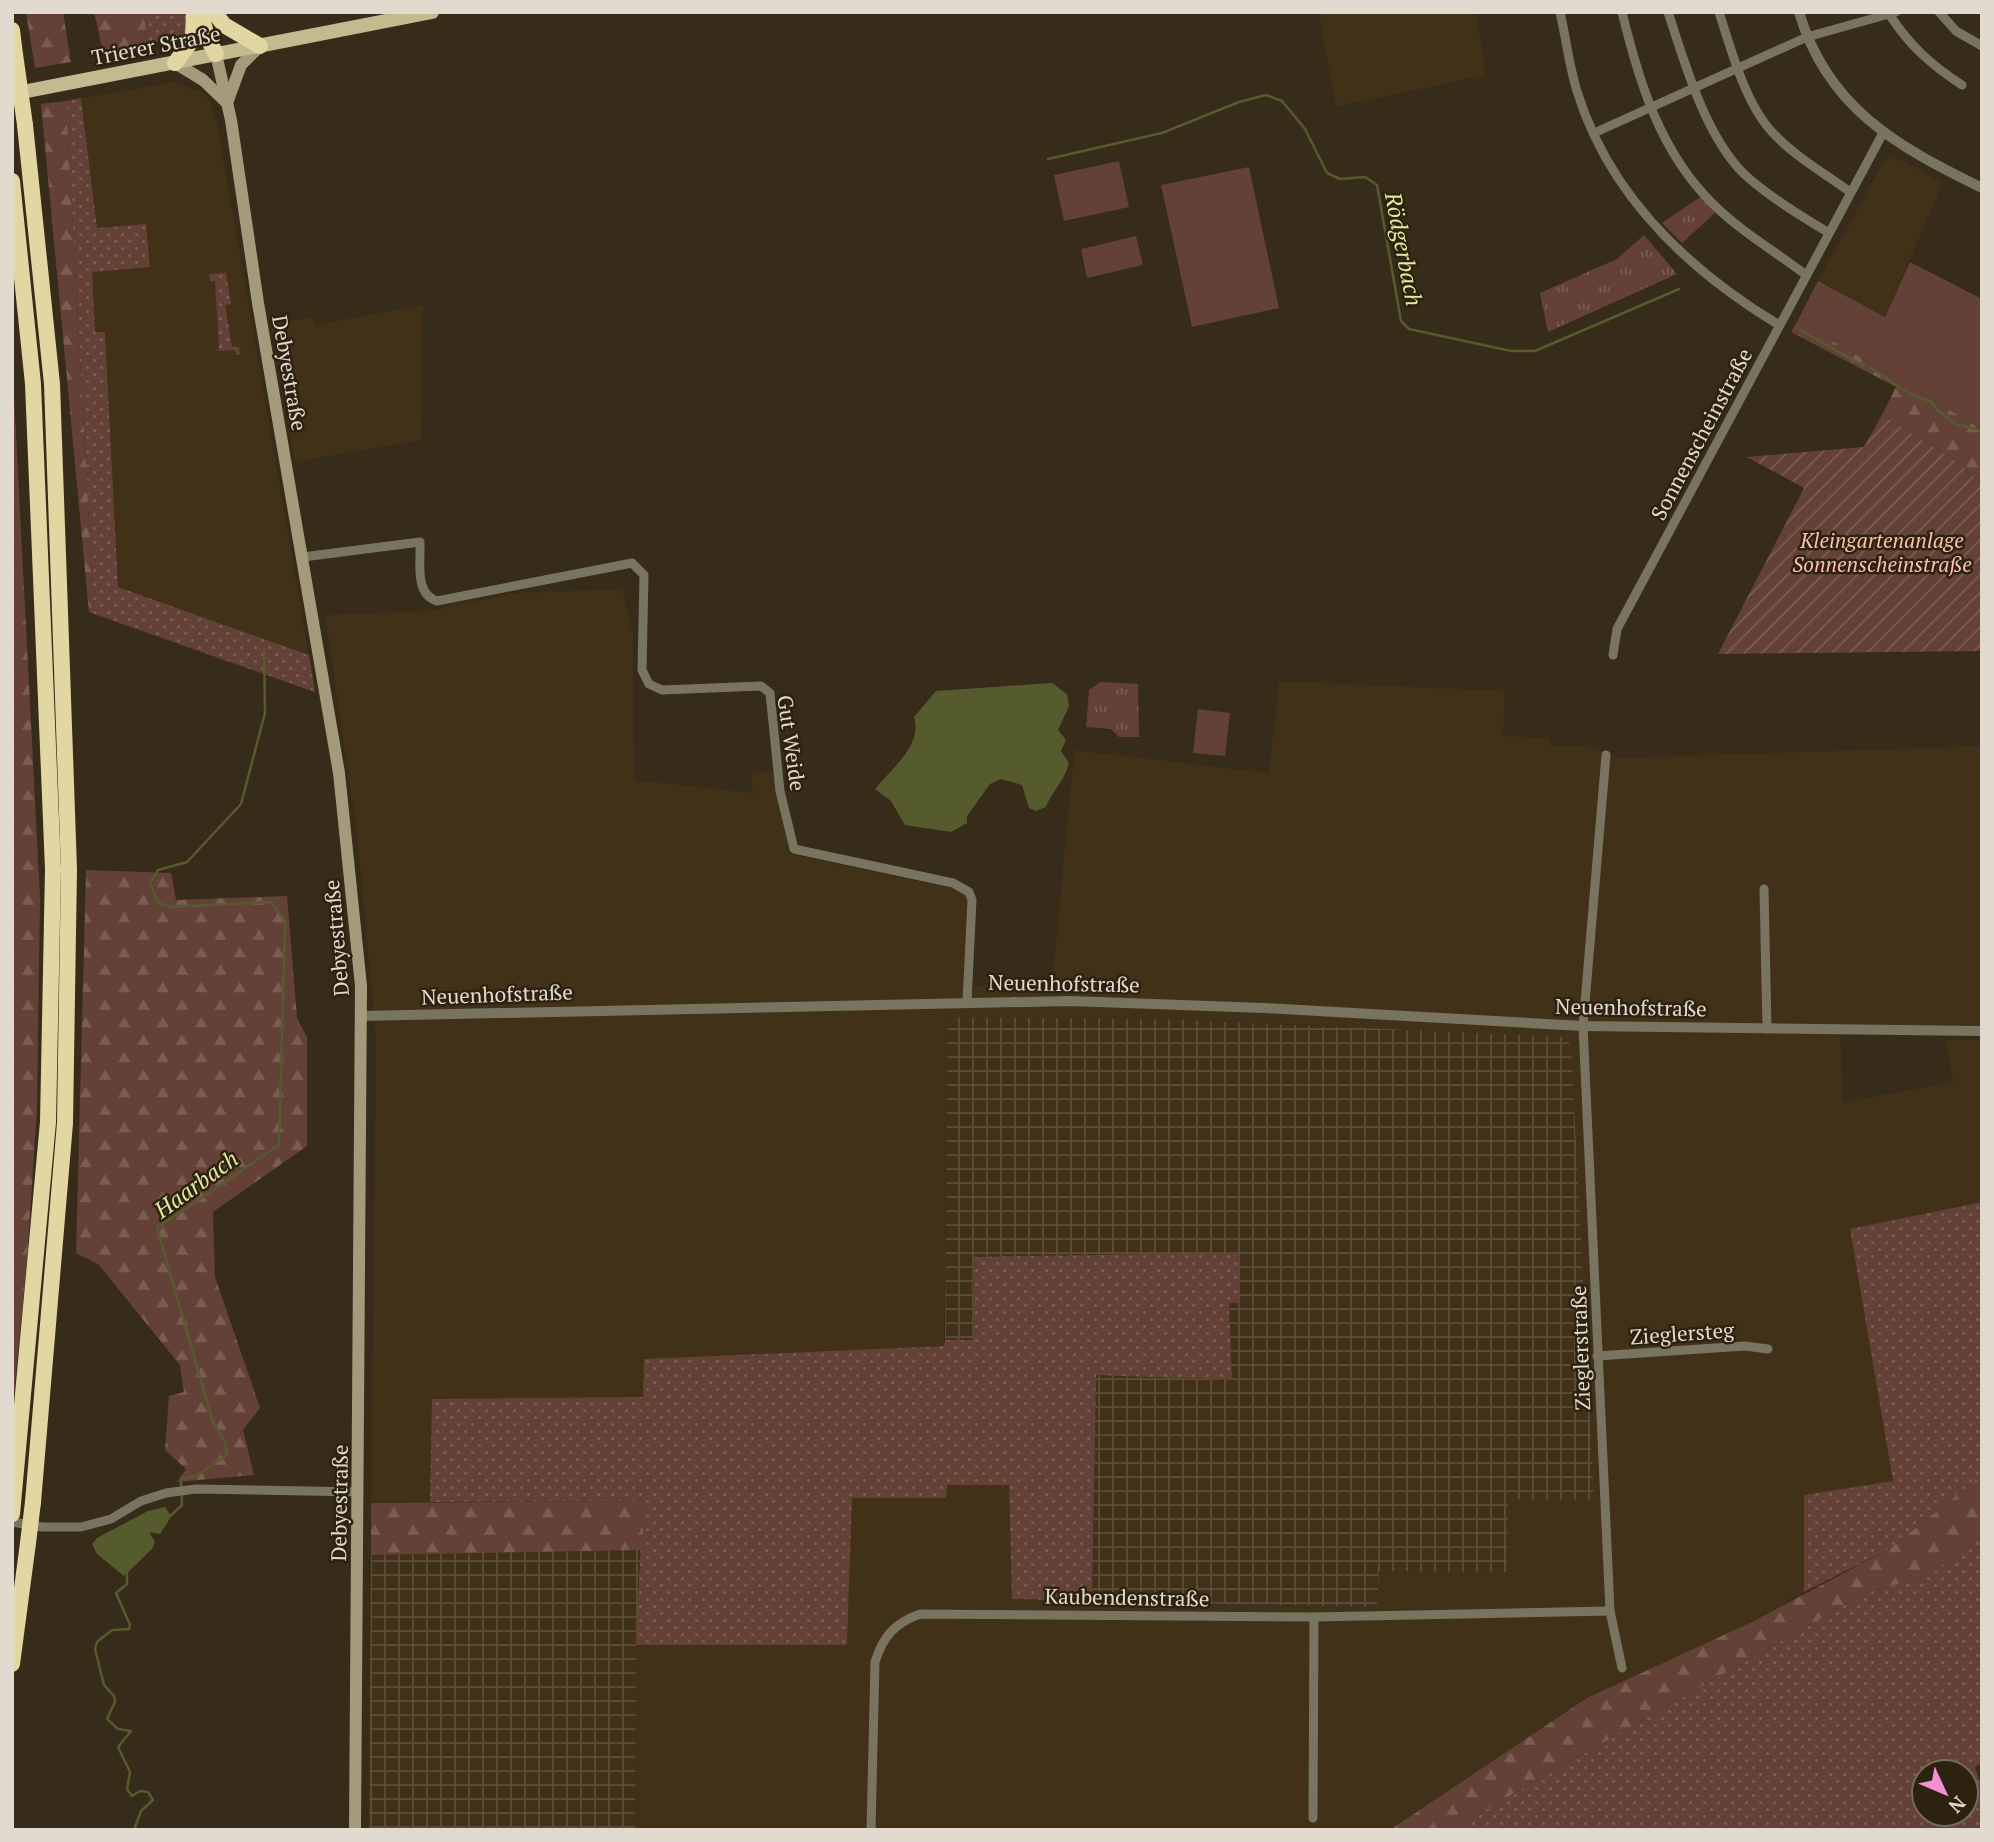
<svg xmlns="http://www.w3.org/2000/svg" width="1994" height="1842" font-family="'PT Serif',serif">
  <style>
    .built { fill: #413119 }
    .industrial { fill: url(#industrial-grid) }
    .grass { fill: url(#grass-dots); fill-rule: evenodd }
    .forest { fill: url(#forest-firs) }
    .park { fill: url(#park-tufts) }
    .garden { fill: url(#garden-furrows) }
    .pitch { fill: #644137 }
    .water { fill: #565b2d }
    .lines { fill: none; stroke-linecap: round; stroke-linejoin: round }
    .stream { stroke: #565b2d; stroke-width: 2.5 }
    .minor { stroke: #797460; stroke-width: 9 }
    .tertiary { stroke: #797460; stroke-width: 10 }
    .secondary { stroke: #a39b7b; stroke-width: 12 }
    .primary { stroke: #c4ba90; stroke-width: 14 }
    .motorway { stroke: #e2d6a3; stroke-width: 16 }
    .motorway-bridge { stroke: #e2d6a3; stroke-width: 16 }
    .labels { text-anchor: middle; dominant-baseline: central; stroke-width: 5; stroke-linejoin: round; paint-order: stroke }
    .street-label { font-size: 21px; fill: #e2dacf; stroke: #2d2110 }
    .park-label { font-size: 21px; font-style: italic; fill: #febfac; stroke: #2d2110 }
    .water-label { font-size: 23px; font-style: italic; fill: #e0ea9e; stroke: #2d2110 }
  </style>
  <defs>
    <pattern id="industrial-grid" width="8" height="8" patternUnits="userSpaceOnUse" patternTransform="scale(1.75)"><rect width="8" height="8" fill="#413119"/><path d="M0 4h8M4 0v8" fill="none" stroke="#5c4e39"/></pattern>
    <pattern id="grass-dots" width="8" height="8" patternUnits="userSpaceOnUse" patternTransform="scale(1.75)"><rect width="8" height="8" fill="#644137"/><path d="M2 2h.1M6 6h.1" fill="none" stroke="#7a5c53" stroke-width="1.8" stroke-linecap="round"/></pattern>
    <pattern id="forest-firs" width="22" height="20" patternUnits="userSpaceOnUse" patternTransform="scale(1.75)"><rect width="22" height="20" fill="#644137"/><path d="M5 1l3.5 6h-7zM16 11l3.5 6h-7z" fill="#7a5c53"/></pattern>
    <pattern id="park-tufts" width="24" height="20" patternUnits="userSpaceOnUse" patternTransform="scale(1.75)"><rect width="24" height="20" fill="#644137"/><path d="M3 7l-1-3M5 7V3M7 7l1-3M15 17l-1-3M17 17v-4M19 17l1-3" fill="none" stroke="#7a5c53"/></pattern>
    <pattern id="garden-furrows" width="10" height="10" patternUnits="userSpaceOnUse" patternTransform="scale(1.75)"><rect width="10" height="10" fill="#644137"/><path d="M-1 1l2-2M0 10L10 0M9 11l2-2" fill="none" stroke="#7a5c53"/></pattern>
  </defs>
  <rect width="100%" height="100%" fill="#372b1a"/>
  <g class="built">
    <polygon points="1318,12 1476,12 1486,75 1336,107"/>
    <polygon points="174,82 202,92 210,101 218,127 309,655 118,587 105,332 95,333 91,272 150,266 146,224 97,228 81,98"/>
    <polygon points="1893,156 1943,183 1885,317 1818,281 1884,161"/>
    <polygon points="423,305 421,440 295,462 271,324 313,317 315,325"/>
    <polygon points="622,589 633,635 634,780 753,793 751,773 773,771 790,854 975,893 971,986 1052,985 1074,750 1269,773 1279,681 1505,691 1503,736 1549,738 1550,745 1593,747 1617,758 1982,746 1982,1026 1945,1028 1840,1024 1843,1102 1953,1082 1946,1040 1982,1040 1982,1202 1850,1229 1893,1481 1804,1495 1804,1592 1390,1830 635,1830 636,1645 847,1645 852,1498 946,1498 946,1485 1009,1485 1012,1599 1376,1607 1378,1571 1507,1572 1334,1026 1159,1019 948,1017 944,1346 644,1359 644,1397 432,1399 430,1502 371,1503 376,1039 356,826 325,615 427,611 515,593"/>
  </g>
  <g class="industrial">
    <polygon points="948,1017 1159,1019 1563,1037 1571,1045 1594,1500 1508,1499 1507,1572 1379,1571 1377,1607 1092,1601 1096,1375 1232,1380 1229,1302 1240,1303 974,1257 973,1340 945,1340"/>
    <polygon points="642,1550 636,1645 635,1830 369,1830 371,1555"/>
  </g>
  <g class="grass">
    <polygon points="145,12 187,12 189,35 146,44"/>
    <polygon points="81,98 97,228 146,224 150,267 92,272 95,332 105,332 118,587 309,655 315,692 94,614 66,101"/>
    <polygon points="226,273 231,304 225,305 232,347 239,347 240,355 236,355 235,350 215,351 219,349 215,281 210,281 209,274"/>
    <polygon points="1982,1202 1982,1475 1891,1548 1804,1592 1804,1495 1893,1481 1850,1229"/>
    <polygon points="1238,1253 1240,1303 1229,1303 1232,1380 1096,1375 1092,1601 1012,1599 1009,1485 947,1485 946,1498 852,1498 847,1645 636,1645 643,1501 430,1502 432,1399 643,1397 644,1359 944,1346 945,1340 973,1340 974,1257"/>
    <path d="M 1982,1536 L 1982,1763 L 1975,1767 L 1982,1788 L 1982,1830 L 1450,1830 L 1865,1593 L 1927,1576 ZM 1924,1772 L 1966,1772 L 1966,1814 L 1924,1814 Z"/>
  </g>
  <g class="forest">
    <polygon points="26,12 63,12 71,62 35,68"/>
    <polygon points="94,12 145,12 146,44 104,56"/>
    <polygon points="66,101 94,614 89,612 41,104"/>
    <polygon points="1798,320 1982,429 1982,484 1956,461 1882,415 1896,387 1791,332"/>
    <polygon points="12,357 40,897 37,1109 27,1260 12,1416"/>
    <polygon points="86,870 171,873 176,900 287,896 297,1018 307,1037 307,1146 213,1212 215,1277 260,1408 243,1430 254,1475 177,1482 186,1469 165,1450 169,1396 184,1392 180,1365 98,1264 76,1253"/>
    <polygon points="1982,1475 1982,1536 1927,1576 1865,1593 1450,1830 1390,1830 1587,1698 1750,1623 1891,1548"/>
    <polygon points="644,1501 642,1550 371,1555 371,1503"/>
  </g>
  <g class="park">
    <polygon points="1702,196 1717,211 1682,243 1662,223"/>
    <polygon points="1644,235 1677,274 1548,332 1540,293 1617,259"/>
    <polygon points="1101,682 1138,684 1139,737 1119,737 1111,729 1086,727 1089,690"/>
  </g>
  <polygon class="garden" points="1882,415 1956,461 1982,484 1982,651 1718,654 1804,488 1747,457 1864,447"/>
  <g class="pitch">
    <polygon points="1119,161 1129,207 1064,221 1054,175"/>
    <polygon points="1249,167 1279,308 1192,327 1161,185"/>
    <polygon points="1136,236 1143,265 1087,278 1081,249"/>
    <polygon points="1910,262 1982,299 1982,429 1798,320 1818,281 1885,317"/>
    <polygon points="1198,709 1230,713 1225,756 1193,753"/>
  </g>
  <g class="water">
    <path d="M 1052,683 L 1067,694 L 1069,706 L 1058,730 L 1066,740 L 1061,751 L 1069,763 C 1063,784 1054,788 1046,807 L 1036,811 L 1029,808 L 1022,785 L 1001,779 L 990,784 L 967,816 L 967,823 L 951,832 L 905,825 L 891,801 L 875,789 C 892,768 923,745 914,717 L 936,691 Z"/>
    <polygon points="165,1507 171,1516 160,1534 149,1532 155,1542 152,1549 124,1576 97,1554 92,1544 97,1538 148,1511"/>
  </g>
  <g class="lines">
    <g class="stream">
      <polyline points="1048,159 1162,133 1239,102 1266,95 1282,101 1305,129 1327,173 1340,179 1365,177 1377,185 1401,321 1409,329 1511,351 1535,351 1679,289"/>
      <polyline points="1798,329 1864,366"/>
      <polyline points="1871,368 1910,394 1932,402 1936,409 1956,424 1982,431"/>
      <polyline points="164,1526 169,1517 182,1505 181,1479 196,1476 227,1455 225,1442 213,1422 157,1228 279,1145 285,921 271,902 171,907 158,903 150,883 158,870 187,862 241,804 265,713 264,649"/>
      <polyline points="127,1568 127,1584 116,1593 130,1625 129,1629 112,1630 97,1642 95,1649 104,1685 114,1696 115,1702 107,1719 118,1729 131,1731 118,1747 130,1772 127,1789 132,1796 140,1791 148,1792 153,1800 141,1811 134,1830"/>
    </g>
    <g class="minor">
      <path d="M 1560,12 C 1566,38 1569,66 1577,91 C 1609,196 1688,270 1779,325"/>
      <path d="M 1622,12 C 1639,82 1660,152 1713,204 C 1740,231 1776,252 1806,275"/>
      <path d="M 1668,12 C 1685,64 1705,135 1744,174 C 1768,196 1801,216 1829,233"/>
      <path d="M 1719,12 C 1731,49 1745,103 1772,132 C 1794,156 1824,173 1850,192"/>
      <polyline points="1939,12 1956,31 1982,46"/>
      <path d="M 1889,14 C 1909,45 1931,65 1962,85"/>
      <polyline points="1594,133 1807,37 1896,12"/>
      <path d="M 303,557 L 420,542 C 421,562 414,594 437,601 L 632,563 L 644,575 L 642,670 L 649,684 L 662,690 L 761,686 L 770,693 L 780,791 L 794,849 L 953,883 L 969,892 L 972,900 L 967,1002"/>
      <polyline points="1613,655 1617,629 1883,133"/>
      <polyline points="1606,755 1583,1026 1610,1611 1622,1668"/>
      <polyline points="1764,889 1767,1029"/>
      <polyline points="1597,1356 1745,1346 1768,1349"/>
      <polyline points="12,1522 42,1527 81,1527 111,1519 141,1501 166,1493 196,1489 359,1492"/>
      <polyline points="1313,1818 1314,1617"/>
      <path d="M 871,1830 L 875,1662 C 883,1636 895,1623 920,1614 L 1314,1617 L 1610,1611"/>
    </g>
    <g class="tertiary">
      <path d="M 1799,12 C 1827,108 1898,147 1982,188"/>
      <polyline points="361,1016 1070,1001 1264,1008 1583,1026 1982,1031"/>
    </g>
    <g class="secondary">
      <polyline points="216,54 231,120 258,303 339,773 361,986 355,1830"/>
      <polyline points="175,63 203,80 227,103"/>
      <polyline points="227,103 241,65 260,46"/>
    </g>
    <polyline class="primary" points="12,94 432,12"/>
    <g class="motorway">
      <polyline points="214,12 224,25 260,46"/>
      <polyline points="201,14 207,37 216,54"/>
      <polyline points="12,30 14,47"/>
      <polyline points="175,63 193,39 194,12"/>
      <polyline points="25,125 52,384 69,869 65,1123 33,1502"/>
      <polyline points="12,181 33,384 53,869 48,1122 12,1514"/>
      <polyline points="12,1664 28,1543"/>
    </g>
    <g class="motorway-bridge">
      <polyline points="14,47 25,125"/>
      <polyline points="28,1543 33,1502"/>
    </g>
  </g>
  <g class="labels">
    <g class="street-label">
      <text transform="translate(156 45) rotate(-11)">Trierer Straße</text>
      <text transform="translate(290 373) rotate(80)">Debyestraße</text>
      <text transform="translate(1701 434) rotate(-62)">Sonnenscheinstraße</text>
      <text transform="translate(792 743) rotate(82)">Gut Weide</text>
      <text transform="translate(336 938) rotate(-95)">Debyestraße</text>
      <text transform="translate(1064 983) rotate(1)">Neuenhofstraße</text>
      <text transform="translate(497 994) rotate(-2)">Neuenhofstraße</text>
      <text transform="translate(1631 1007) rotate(1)">Neuenhofstraße</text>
      <text transform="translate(1682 1333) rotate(-4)">Zieglersteg</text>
      <text transform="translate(1580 1348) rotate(-92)">Zieglerstraße</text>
      <text transform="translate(339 1503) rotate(-89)">Debyestraße</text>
      <text transform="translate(1127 1597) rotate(1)">Kaubendenstraße</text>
    </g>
    <g class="park-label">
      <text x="1882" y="540">Kleingartenanlage<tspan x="1882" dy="24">Sonnenscheinstraße</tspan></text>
    </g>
    <g class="water-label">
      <text transform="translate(1404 249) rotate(79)">Rödgerbach</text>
      <text transform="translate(196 1184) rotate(-36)">Haarbach</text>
    </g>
  </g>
  <rect width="1994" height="1842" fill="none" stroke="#e2dacf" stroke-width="28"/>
  <g transform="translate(1945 1793) rotate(134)"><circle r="33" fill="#2d2110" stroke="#756b5c" stroke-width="2"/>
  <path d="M0-5L12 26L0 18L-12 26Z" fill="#f491d4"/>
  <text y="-10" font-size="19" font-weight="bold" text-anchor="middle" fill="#e2dacf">N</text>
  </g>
</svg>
